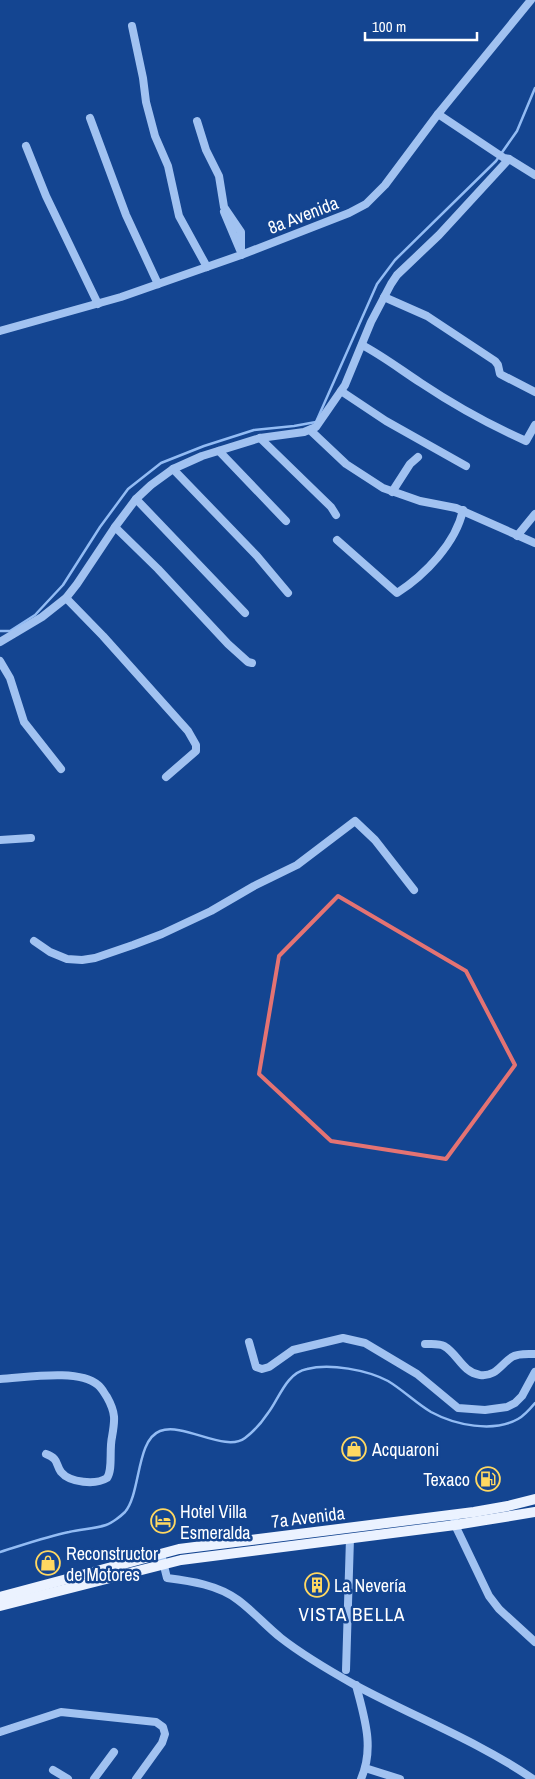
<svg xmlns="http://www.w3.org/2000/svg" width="535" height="1779" font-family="'Archivo Narrow',sans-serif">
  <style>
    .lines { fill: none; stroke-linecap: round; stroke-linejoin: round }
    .stream { stroke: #93bcf4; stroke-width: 2.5 }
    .minor { stroke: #a1c2f1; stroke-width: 8 }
    .major { stroke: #ebf2ff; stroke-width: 10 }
    .marked { fill: none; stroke: #e47373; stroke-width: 4; stroke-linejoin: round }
    .labels { text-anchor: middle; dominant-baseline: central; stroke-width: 5; stroke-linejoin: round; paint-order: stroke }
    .street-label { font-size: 18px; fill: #fff; stroke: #144591 }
    .poi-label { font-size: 18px; fill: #fff; stroke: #144591; text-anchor: start }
    .neighbourhood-label { font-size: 19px; letter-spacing: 1px; fill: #fff; stroke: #144591 }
  </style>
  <rect width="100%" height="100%" fill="#144591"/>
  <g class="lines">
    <g class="stream">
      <polyline points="0,631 10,631 35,615 63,585 100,527 128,489 161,463 204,446 254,430 294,426 316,422 377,284 395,260 496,161 517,131 535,88"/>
      <path d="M 0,1552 C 23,1545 45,1537 69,1532 C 81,1529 94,1529 106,1525 C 112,1523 121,1516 125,1512 C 141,1493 136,1440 160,1431 C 184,1422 225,1453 245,1438 C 253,1432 262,1422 268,1413 C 279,1399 286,1373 307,1369 C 330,1363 367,1370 388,1381 C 403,1390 416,1403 431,1412 C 455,1425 493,1433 518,1419 C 525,1415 530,1409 535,1403"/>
    </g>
    <g class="minor">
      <polyline points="132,26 143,78 146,102 155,136 168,166 179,216 207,267"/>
      <polyline points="438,114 504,158 509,159 535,175"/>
      <polyline points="90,118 126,215 158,284"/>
      <polyline points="197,121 206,150 219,176 224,207 241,232 241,255"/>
      <polyline points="26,146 46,196 98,304"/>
      <polyline points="224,212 240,250"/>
      <polyline points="384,297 427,316 495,361 498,365 500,374 535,392"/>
      <polyline points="0,331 121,297 241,255 349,213 366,204 385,185 438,114 531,0"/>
      <path d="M 362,345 C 383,356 401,370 421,383 C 454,405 490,425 526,441 L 535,425"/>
      <polyline points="341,391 386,421 466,466"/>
      <polyline points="310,430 346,464 383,488 420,501 456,508 535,543"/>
      <polyline points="260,438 331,507 336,515"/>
      <polyline points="219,451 286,521"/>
      <polyline points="173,469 257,556 288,593"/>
      <polyline points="392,492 410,464 418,457"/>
      <polyline points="136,499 245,613"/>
      <polyline points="115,527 158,569 228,644 248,662 252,663"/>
      <polyline points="517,536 535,514"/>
      <path d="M 337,540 L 397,593 C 425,575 456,543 463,510"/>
      <polyline points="66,598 103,636 188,731 196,745 196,751 166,777"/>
      <polyline points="0,642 42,617 66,598 77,584 115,527 136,499 151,485 173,469 202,456 260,438 304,432 316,427 345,385 371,322 391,284 397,275 439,235 509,159"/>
      <polyline points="0,661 10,678 24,722 61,769"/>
      <polyline points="0,840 31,838"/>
      <polyline points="34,941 50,952 67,959 82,960 95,958 133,945 162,934 211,911 254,886 297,865 355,821 375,840 414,890"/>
      <polyline points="249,1342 256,1367 262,1369 269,1367 293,1350 343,1338 365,1343 417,1374 458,1408 485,1410 507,1407 515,1403 522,1396 535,1372"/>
      <path d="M 425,1344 C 431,1344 439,1343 444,1346 C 458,1354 462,1372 480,1375 C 496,1377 501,1364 512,1357 C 518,1353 528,1354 535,1354"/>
      <path d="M 0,1379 C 24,1378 78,1368 98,1385 C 102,1388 104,1393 107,1397 C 116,1413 115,1420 112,1437 C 109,1450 113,1470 107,1478 C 96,1485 70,1483 61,1472 C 55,1463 59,1459 46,1454"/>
      <polyline points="454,1515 455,1525 489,1596 499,1609 535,1642"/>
      <path d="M 161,1554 L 167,1578 C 191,1581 218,1585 238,1600 C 254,1612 266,1626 281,1638 C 304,1656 330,1671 355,1685 C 414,1717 478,1741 533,1779"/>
      <polyline points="346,1670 350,1538"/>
      <path d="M 356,1685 C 364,1717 375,1747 361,1779"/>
      <polyline points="0,1732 61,1712 156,1722 163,1727 165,1734 162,1743 136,1779"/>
      <polyline points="365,1768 400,1779"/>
      <polyline points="53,1770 68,1779"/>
      <polyline points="94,1779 114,1752"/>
    </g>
    <g class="major">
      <polyline points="0,1597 179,1549 474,1512 508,1506 535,1499"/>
      <polyline points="0,1606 181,1560 455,1525 535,1512"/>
    </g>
  </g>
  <path class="marked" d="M 338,896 L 466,971 L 515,1065 L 446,1159 L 331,1141 L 259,1074 L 279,956 Z"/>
  <defs>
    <g id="shop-ring" transform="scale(1.25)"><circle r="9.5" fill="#144591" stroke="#ffd861" stroke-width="1.5"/><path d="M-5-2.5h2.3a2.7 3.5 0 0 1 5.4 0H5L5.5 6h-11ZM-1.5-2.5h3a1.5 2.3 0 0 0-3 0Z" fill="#ffd861"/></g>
    <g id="fuel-ring" transform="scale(1.25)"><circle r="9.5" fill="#144591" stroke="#ffd861" stroke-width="1.5"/><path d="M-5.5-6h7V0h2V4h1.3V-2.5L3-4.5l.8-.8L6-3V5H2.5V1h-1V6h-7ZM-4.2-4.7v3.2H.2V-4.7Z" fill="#ffd861"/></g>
    <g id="hotel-ring" transform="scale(1.25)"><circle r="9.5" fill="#144591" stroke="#ffd861" stroke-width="1.5"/><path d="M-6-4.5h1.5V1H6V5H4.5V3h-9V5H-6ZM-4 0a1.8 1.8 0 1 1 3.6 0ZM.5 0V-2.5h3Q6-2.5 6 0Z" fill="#ffd861"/></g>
    <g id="building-ring" transform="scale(1.25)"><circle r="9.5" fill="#144591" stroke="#ffd861" stroke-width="1.5"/><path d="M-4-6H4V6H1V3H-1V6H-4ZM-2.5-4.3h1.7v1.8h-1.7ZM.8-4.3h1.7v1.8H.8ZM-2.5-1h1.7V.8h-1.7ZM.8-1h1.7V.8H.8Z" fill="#ffd861"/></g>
  </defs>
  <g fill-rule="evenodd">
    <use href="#shop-ring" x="354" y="1449"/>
    <use href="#fuel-ring" x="488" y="1479"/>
    <use href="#hotel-ring" x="163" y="1521"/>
    <use href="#shop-ring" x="48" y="1563"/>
    <use href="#building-ring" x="317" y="1585"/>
  </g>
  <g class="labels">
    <g class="street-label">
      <text transform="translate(303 215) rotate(-21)">8a Avenida</text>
      <text transform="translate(308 1517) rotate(-7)">7a Avenida</text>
    </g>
    <g class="poi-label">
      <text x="372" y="1449">Acquaroni</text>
      <text x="470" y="1479" text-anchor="end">Texaco</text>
      <text x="180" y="1511">Hotel Villa<tspan x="180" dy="21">Esmeralda</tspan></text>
      <text x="66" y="1553">Reconstructor<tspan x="66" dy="21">de Motores</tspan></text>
      <text x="334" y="1585">La Nevería</text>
    </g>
    <g class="neighbourhood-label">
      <text x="352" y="1614">VISTA BELLA</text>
    </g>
  </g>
  <path d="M365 32v8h112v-8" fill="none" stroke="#ffffff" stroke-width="2.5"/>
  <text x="372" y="32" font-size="15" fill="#ffffff" stroke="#144591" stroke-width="4" paint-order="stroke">100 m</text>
</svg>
